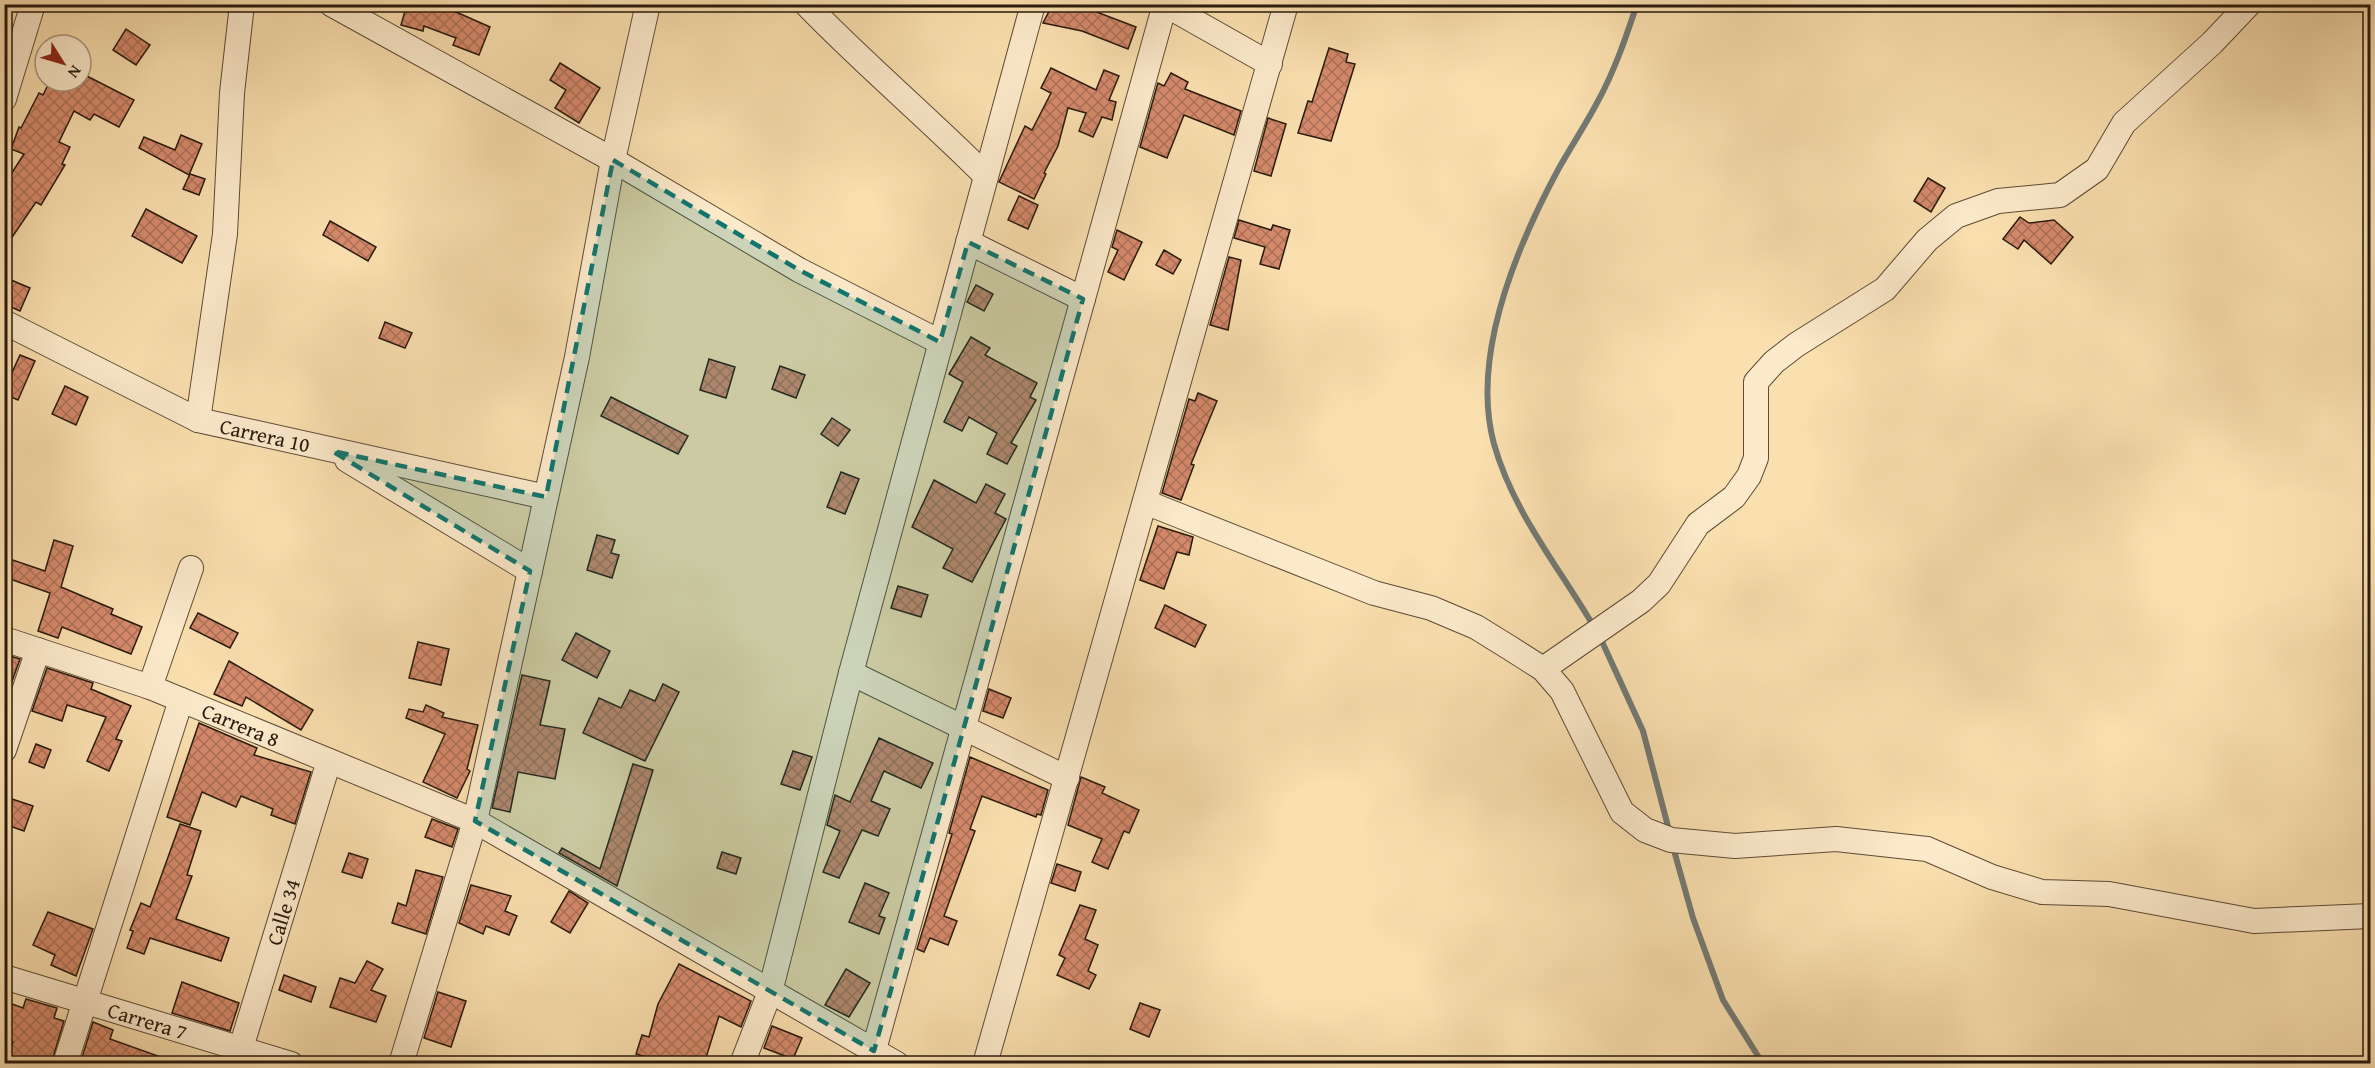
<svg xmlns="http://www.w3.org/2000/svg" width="2375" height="1068" font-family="'Gentium Book Plus',serif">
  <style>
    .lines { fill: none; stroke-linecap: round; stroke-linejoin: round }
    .stream { stroke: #737973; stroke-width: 6 }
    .building { fill: url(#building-cross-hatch); stroke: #291a0d; stroke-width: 1.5 }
    .minor-casing { stroke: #5d4b36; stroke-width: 26 }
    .minor { stroke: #fceacb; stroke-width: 24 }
    .marked { fill: #0f766e; fill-opacity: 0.2; stroke: #0f766e; stroke-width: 4.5; stroke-dasharray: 12 8; stroke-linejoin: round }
    .labels { text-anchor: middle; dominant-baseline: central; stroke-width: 5; stroke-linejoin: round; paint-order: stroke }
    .street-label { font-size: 21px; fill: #291a0d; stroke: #fceacb }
  </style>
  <defs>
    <pattern id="building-cross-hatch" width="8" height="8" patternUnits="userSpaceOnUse" patternTransform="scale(1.5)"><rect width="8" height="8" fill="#d58a6c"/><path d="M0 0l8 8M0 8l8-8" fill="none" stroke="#ad7057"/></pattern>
  </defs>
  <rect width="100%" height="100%" fill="#fadfaf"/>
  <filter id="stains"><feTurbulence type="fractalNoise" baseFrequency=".00333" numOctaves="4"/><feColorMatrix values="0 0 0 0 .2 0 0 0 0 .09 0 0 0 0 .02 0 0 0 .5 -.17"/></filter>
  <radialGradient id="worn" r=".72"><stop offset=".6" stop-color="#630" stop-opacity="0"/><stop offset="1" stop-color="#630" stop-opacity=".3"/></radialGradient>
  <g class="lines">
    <g class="stream">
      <path d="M 1594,627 C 1559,567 1513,512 1494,444 C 1470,356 1518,244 1559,168 C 1572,145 1586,124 1598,101 C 1615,70 1626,37 1637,4"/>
      <polyline points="1599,635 1643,731 1670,834"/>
      <polyline points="1673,847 1693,918 1723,1000 1763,1064"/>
    </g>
  </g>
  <g class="building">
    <polygon points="407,4 438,4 490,27 479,55 453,45 456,38 424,26 423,31 401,25"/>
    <polygon points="1053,4 1067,4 1094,11 1136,27 1128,49 1082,31 1043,23"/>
    <polygon points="126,29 150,45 136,65 113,50"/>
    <polygon points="1329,48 1348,54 1346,62 1355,64 1331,141 1298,133 1308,101 1312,102"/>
    <polygon points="560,63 600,88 579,123 555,108 566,90 550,80"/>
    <polygon points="1051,68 1096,90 1104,70 1119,76 1109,100 1116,102 1112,120 1102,117 1093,137 1079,131 1086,113 1068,108 1058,146 1044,173 1046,174 1034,199 999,182 1025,126 1032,130 1051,93 1041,88"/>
    <polygon points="81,73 134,100 119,127 94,114 90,120 74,111 59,142 70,147 62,164 65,165 41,205 36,202 4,249 4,185 24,154 11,149 19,127 21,128 39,93 43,95 50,81 81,81"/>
    <polygon points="1171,73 1188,82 1185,89 1241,111 1234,135 1184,115 1167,158 1140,147 1157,86 1158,83 1164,86"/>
    <polygon points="1268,118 1286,124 1271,176 1254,171"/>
    <polygon points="181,135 202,144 189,175 139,148 144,137 175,150"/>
    <polygon points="190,174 205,179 199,195 183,189"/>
    <polygon points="1928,178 1945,188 1931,212 1914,201"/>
    <polygon points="1019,196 1038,205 1028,229 1008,220"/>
    <polygon points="146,209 197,236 182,263 132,236"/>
    <polygon points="2020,217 2029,223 2054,220 2073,237 2051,264 2024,240 2018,249 2003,239"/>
    <polygon points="1239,220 1271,230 1273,225 1290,230 1279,269 1260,264 1265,247 1234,238"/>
    <polygon points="330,221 376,247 368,261 323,235"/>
    <polygon points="1117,230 1142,242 1124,280 1108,272 1118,250 1112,247"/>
    <polygon points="1164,250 1181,260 1173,274 1156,265"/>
    <polygon points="1229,257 1241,260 1228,330 1210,325"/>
    <polygon points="4,277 30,288 20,311 4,304"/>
    <polygon points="976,285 993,294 984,311 967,302"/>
    <polygon points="385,322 412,333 405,348 379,338"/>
    <polygon points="971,337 990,348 985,355 1037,383 1030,397 1036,400 1011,443 1017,446 1007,464 987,454 997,433 969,417 962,431 944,422 963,382 949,374"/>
    <polygon points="20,355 35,361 18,400 4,394 4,390"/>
    <polygon points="709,359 735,367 726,398 700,390"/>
    <polygon points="780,366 805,375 796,398 772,389"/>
    <polygon points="65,386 88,397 76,425 52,414"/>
    <polygon points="1198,393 1217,401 1191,464 1194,465 1181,500 1162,493 1189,399 1195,401"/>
    <polygon points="611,397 688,436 678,454 601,416"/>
    <polygon points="832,418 850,430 838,446 821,434"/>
    <polygon points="841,472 859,479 845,514 827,507"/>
    <polygon points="934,480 976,503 986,484 1005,494 995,513 1006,519 972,582 943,568 953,549 912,527"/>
    <polygon points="1158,526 1193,537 1189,555 1177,552 1164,589 1140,580"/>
    <polygon points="597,535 615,540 611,553 619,555 612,578 587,570"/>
    <polygon points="54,540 73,546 61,587 113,609 111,614 142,627 131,654 62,627 58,638 38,631 50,593 4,577 4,557 45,571"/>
    <polygon points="898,586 928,595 921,617 891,608"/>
    <polygon points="1165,605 1206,625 1195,647 1155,628"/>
    <polygon points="198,613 238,633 230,648 190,628"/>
    <polygon points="576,633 610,651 597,678 562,660"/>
    <polygon points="418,642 449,649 441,685 409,678"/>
    <polygon points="4,654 20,659 10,687 4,685"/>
    <polygon points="229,661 313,710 301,730 246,697 242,706 214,694"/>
    <polygon points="47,668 93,683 91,689 131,706 116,739 122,741 109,771 87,761 106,717 67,705 62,721 32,711"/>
    <polygon points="522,675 550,681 540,725 565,729 555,779 518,772 510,812 492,808"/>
    <polygon points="663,684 679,692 645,761 583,733 599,698 621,708 630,690 655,701"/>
    <polygon points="989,689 1011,698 1003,718 983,711"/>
    <polygon points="426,705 444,713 442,717 478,725 467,769 470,771 457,798 423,782 445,734 406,718 409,709 423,712"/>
    <polygon points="199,723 257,748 254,755 311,772 295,824 271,815 273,809 241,796 236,807 202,792 190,825 167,817"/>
    <polygon points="879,738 933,763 921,788 884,771 871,801 890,809 878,836 862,830 839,878 823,872 840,831 827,825 835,795 850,802"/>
    <polygon points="36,744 51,750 44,768 29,762"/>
    <polygon points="793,751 812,757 800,790 781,784"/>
    <polygon points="970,757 1048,790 1041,815 1037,814 1036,817 982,796 970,829 975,831 944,916 957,921 948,945 930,938 924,952 917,949 952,834 949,833"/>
    <polygon points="633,764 653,770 617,886 559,853 562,848 600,869"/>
    <polygon points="1081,777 1105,787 1102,793 1139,810 1129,833 1124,831 1108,869 1092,862 1102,839 1068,825"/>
    <polygon points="12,799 33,806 24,831 4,824"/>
    <polygon points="432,819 458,829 452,847 425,837"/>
    <polygon points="180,824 201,831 187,875 192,876 176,919 229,938 221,961 150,938 144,954 127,948 133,931 130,930 141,903 150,907"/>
    <polygon points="722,852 741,858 736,874 717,868"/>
    <polygon points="349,853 368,859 362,878 342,872"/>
    <polygon points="1057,864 1081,872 1075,891 1051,883"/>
    <polygon points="416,870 443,877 426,934 392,923 398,903 406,906"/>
    <polygon points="865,883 889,893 879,916 885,918 879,934 849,922"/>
    <polygon points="471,885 511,896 505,911 517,916 509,935 486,926 483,934 459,923"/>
    <polygon points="569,891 588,903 570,933 551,922"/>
    <polygon points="1080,905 1096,910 1085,939 1098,945 1088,971 1096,975 1089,989 1057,975 1065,958 1059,955"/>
    <polygon points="48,912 93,929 76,976 51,965 55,955 33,945"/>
    <polygon points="367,961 383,969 371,990 386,996 376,1022 330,1007 340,978 355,983"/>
    <polygon points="679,964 751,1001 741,1027 719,1016 704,1064 671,1064 636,1054 642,1035 649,1037 658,1004"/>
    <polygon points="846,969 870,983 849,1017 825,1005"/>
    <polygon points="284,975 316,987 311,1002 279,990"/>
    <polygon points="182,982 239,1003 230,1031 172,1013"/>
    <polygon points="438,992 466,1001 451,1047 424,1038"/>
    <polygon points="26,999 57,1008 54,1018 64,1021 51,1064 6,1064 13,1042 8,1040 11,1032 4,1030 4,1001 23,1008"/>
    <polygon points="1140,1003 1160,1010 1149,1037 1130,1029"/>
    <polygon points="93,1022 113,1030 110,1039 172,1061 172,1064 80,1064"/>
    <polygon points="772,1026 802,1038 793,1059 764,1048"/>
  </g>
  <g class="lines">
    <g class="minor-casing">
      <g id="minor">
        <polyline points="331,4 613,160 799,270 940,342"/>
        <path d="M 806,4 C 864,64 927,117 986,176"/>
        <polyline points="1164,4 1270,64"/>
        <polyline points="4,99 33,4"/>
        <polyline points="968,242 1083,299"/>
        <path id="s1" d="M 4,322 L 198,420 L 546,497"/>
        <polyline points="198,420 225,234 232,93 242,4"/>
        <polyline points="347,460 530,571"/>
        <polyline points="1145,502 1374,593 1431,608 1476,627 1510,648 1543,669 1562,691 1622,812 1645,830 1671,840 1735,846 1836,839 1927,849 1992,877 2042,892 2109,894 2254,921 2370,916"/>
        <path id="s2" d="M 4,639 L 150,687 L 475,821 L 897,1064"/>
        <polyline points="1543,669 1641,601 1659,584 1698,524 1734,497 1749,476 1756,458 1756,382 1774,362 1796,345 1885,289 1927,240 1956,216 1998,201 2060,195 2097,169 2124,123 2212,43 2249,4"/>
        <polyline points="851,673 1067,778"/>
        <polyline points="150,687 191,568"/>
        <polyline points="4,750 38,650"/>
        <path id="s3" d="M 4,977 L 291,1064"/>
        <polyline points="65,1064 181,700"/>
        <path id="s4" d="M 236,1064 L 329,761"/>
        <polyline points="401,1064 475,821 577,357 613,160 648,4"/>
        <polyline points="742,1064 770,992 851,673 1033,4"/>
        <polyline points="870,1064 1165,4"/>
        <polyline points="985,1064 1286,4"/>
      </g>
    </g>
    <use href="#minor" class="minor"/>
  </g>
  <path class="marked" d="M 613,160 L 799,270 L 940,342 L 968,242 L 1083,299 L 874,1051 L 475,821 L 530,571 L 332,451 L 546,497 Z"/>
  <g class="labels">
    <g class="street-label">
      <text stroke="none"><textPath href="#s1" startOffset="286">Carrera 10</textPath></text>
      <text stroke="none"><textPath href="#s2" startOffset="252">Carrera 8</textPath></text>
      <text stroke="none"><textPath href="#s4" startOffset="159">Calle 34</textPath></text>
      <text stroke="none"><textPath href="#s3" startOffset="150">Carrera 7</textPath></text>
    </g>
  </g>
  <rect width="2375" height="1068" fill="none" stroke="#fadfaf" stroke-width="24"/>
  <rect x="6" y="6" width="2363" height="1056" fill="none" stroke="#291a0d" stroke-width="3"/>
  <rect x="12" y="12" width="2351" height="1044" fill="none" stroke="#291a0d" stroke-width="1.5"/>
  <g transform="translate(63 63) rotate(127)"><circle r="28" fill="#fceacb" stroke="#a8977f" stroke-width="1.5"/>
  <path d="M0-4.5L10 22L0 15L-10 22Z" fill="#8f2418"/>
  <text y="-9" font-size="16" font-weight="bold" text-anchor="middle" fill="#291a0d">N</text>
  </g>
  <rect width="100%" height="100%" filter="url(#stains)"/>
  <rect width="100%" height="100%" fill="url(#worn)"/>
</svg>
